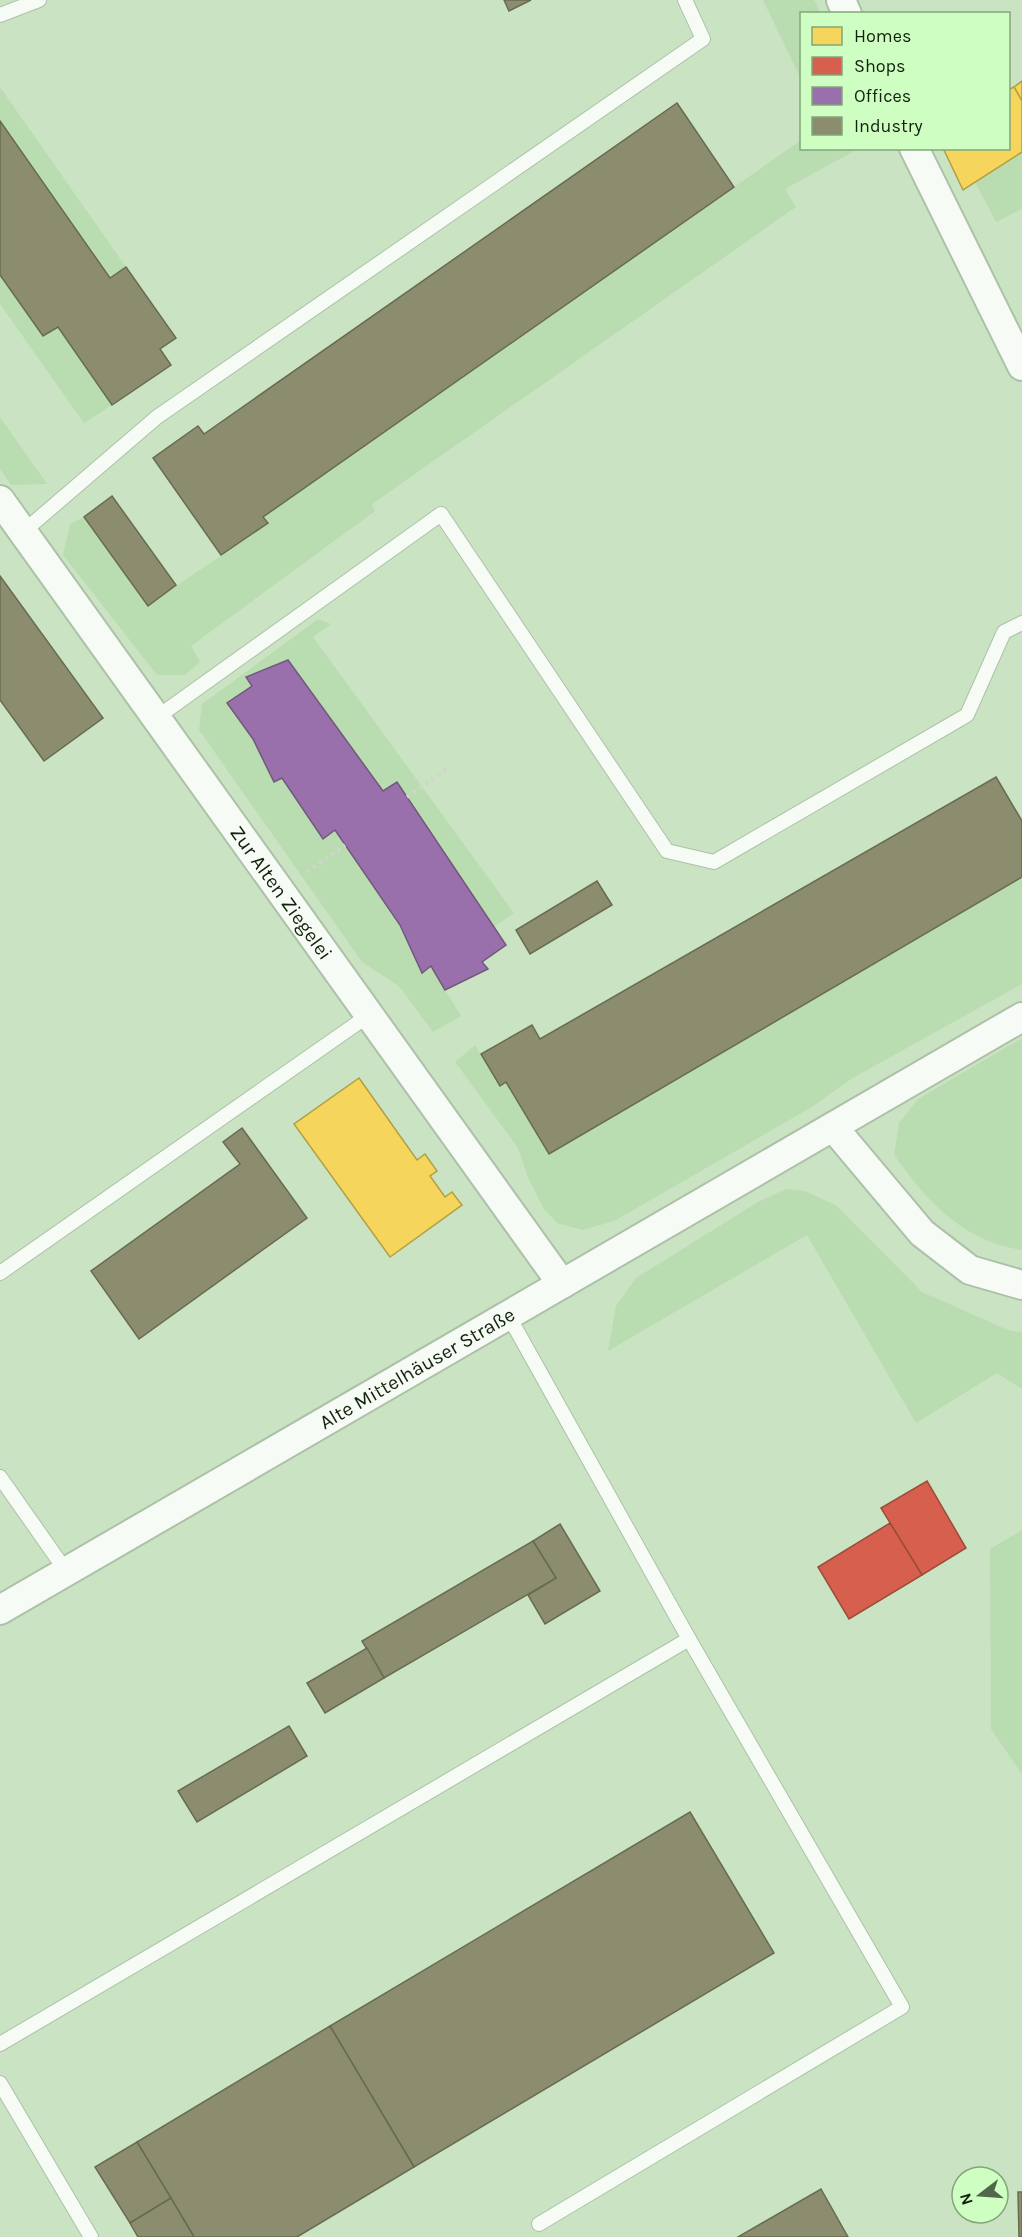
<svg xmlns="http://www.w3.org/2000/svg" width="1022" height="2237" font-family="Karla,sans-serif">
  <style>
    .green { fill: #badcb1 }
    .homes { fill: #f6d55c; stroke: #b19f44; stroke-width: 1.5 }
    .shops { fill: #d6604d; stroke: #9b4d3a; stroke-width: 1.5 }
    .offices { fill: #9970ab; stroke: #70597b; stroke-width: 1.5 }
    .industry { fill: #8c8c6e; stroke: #676c51; stroke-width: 1.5 }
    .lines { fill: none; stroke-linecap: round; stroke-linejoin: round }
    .service-casing { stroke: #acc1a7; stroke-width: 16 }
    .minor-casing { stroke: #acc1a7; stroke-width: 32 }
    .path { stroke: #cfd7cd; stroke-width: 4; stroke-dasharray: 3 4.5; stroke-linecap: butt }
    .service { stroke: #f7fbf6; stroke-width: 14 }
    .minor { stroke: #f7fbf6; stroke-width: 28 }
    .labels { text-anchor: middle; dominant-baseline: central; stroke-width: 6; stroke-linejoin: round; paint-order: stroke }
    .street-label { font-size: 20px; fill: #11220c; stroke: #cffec3 }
  </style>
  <rect width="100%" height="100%" fill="#cae4c3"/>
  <g class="green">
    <polygon points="763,0 814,0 821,13 802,14 801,79"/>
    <polygon points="0,87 126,267 110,278 0,121"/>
    <polygon points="801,140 802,148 858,149 785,189 796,207 372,504 375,511 191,646 200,662 185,675 157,675 63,555 70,524 84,517 148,605 268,524 263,517"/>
    <polygon points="1022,152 1022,209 996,222 975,182"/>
    <polygon points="0,275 43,336 58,327 112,405 84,423 0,304"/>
    <polygon points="0,417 47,484 11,485 0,469"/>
    <polygon points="318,619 331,624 313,637 514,913 494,927 506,945 483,962 488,969 445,990 461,1016 433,1032 399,986 362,962 199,730 202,704"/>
    <polygon points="1022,877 1022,984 851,1079 812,1107 614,1221 583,1230 557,1223 544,1209 528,1178 518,1148 455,1062 475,1045 499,1085 506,1082 549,1154"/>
    <path d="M 1022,1038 L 1022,1250 C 962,1241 928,1202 894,1155 L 899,1123 L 918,1099 Z"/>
    <polygon points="786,1189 805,1191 837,1206 922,1292 1008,1330 1022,1332 1022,1389 997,1373 916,1423 807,1235 608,1351 616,1306 636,1278 758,1202"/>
    <polygon points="1022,1530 1022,1774 991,1729 990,1549"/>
  </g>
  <g class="homes">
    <polygon points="1022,81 1022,101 1014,87"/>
    <polygon points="1014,87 1022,101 1022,152 963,190 943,148 1008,148 1008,90"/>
    <polygon points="359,1078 417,1160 425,1154 437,1171 430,1176 445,1197 452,1192 462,1205 390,1257 294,1124"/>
  </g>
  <g class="shops">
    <polygon points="927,1481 966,1548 922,1575 881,1508"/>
    <polygon points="890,1523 922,1575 849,1619 818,1567"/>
  </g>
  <polygon class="offices" points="288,660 383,791 397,782 494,927 506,945 482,962 488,969 445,990 431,966 422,973 400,925 335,830 323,839 282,778 274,782 253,739 227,703 252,686 246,677"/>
  <g class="industry">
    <polygon points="504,0 531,0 509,11"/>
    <polygon points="677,103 734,187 263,517 268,523 221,555 153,458 198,426 204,434"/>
    <polygon points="0,121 110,278 126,267 176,338 160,349 171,365 112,405 58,327 43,336 0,275"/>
    <polygon points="112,496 176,585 148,606 84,517"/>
    <polygon points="0,576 103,718 44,761 0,700"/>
    <polygon points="996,777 1022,821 1022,877 549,1154 506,1082 500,1086 481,1054 532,1025 540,1039"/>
    <polygon points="597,881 612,905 530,954 516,930"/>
    <polygon points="242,1128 307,1218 139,1339 91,1271 240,1164 223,1142"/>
    <polygon points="560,1524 600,1591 545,1624 528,1595 556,1578 533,1541"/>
    <polygon points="533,1541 556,1578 384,1678 362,1641"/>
    <polygon points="367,1648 384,1678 325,1713 307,1683"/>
    <polygon points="289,1726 307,1756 197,1822 178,1791"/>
    <polygon points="690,1812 774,1953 414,2167 330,2026"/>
    <polygon points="330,2026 414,2167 297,2237 194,2237 137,2142"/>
    <polygon points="137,2142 171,2198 130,2223 95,2167"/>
    <polygon points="821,2189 848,2237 738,2237"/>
    <polygon points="1018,2192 1022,2192 1022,2237 1019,2237"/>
    <polygon points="171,2198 194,2237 138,2237 130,2223"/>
  </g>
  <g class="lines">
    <g class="service-casing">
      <g id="service">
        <polyline points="0,15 39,0"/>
        <polyline points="23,532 157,417 703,39 685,0"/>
        <polyline points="156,718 441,514 667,851 714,862 967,715 1004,632 1022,623"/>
        <polyline points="0,1273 369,1015"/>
        <polyline points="0,1477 66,1571"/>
        <polyline points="0,2044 689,1639 508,1315"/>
        <polyline points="0,2083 91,2237"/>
        <polyline points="539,2224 902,2007 689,1639"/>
      </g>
    </g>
    <g class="minor-casing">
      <g id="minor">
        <polyline points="841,0 847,14"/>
        <polyline points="914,148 1022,366"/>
        <path id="s1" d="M 0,500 L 562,1284"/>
        <polyline points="833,1127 922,1233 970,1270 1022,1285"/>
        <path id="s2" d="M 0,1610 L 1022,1017"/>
      </g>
    </g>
    <g class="path">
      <polyline points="407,797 449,767"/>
      <polyline points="307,872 345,845"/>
    </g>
    <use href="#service" class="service"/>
    <use href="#minor" class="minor"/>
  </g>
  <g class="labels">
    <g class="street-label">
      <text stroke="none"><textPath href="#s1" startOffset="483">Zur Alten Ziegelei</textPath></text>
      <text stroke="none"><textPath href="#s2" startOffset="482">Alte Mittelhäuser Straße</textPath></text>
    </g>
  </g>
  <rect x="800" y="12" width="210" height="138" fill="#cffec3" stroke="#83a67a" stroke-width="1.5"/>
  <rect x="812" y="27" width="30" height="18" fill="#f6d55c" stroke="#83a67a" stroke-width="1.5"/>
  <text x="854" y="42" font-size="18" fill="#11220c">Homes</text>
  <rect x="812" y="57" width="30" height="18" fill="#d6604d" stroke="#83a67a" stroke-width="1.5"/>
  <text x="854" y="72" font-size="18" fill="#11220c">Shops</text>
  <rect x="812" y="87" width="30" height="18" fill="#9970ab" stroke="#83a67a" stroke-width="1.5"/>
  <text x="854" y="102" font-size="18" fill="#11220c">Offices</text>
  <rect x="812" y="117" width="30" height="18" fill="#8c8c6e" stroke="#83a67a" stroke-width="1.5"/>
  <text x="854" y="132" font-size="18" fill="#11220c">Industry</text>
  <g transform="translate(980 2195) rotate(253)"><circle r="28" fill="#cffec3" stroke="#83a67a" stroke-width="1.5"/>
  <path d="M0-4.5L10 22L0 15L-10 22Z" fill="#52664c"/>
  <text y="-9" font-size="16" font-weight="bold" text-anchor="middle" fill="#11220c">N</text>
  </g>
</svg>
